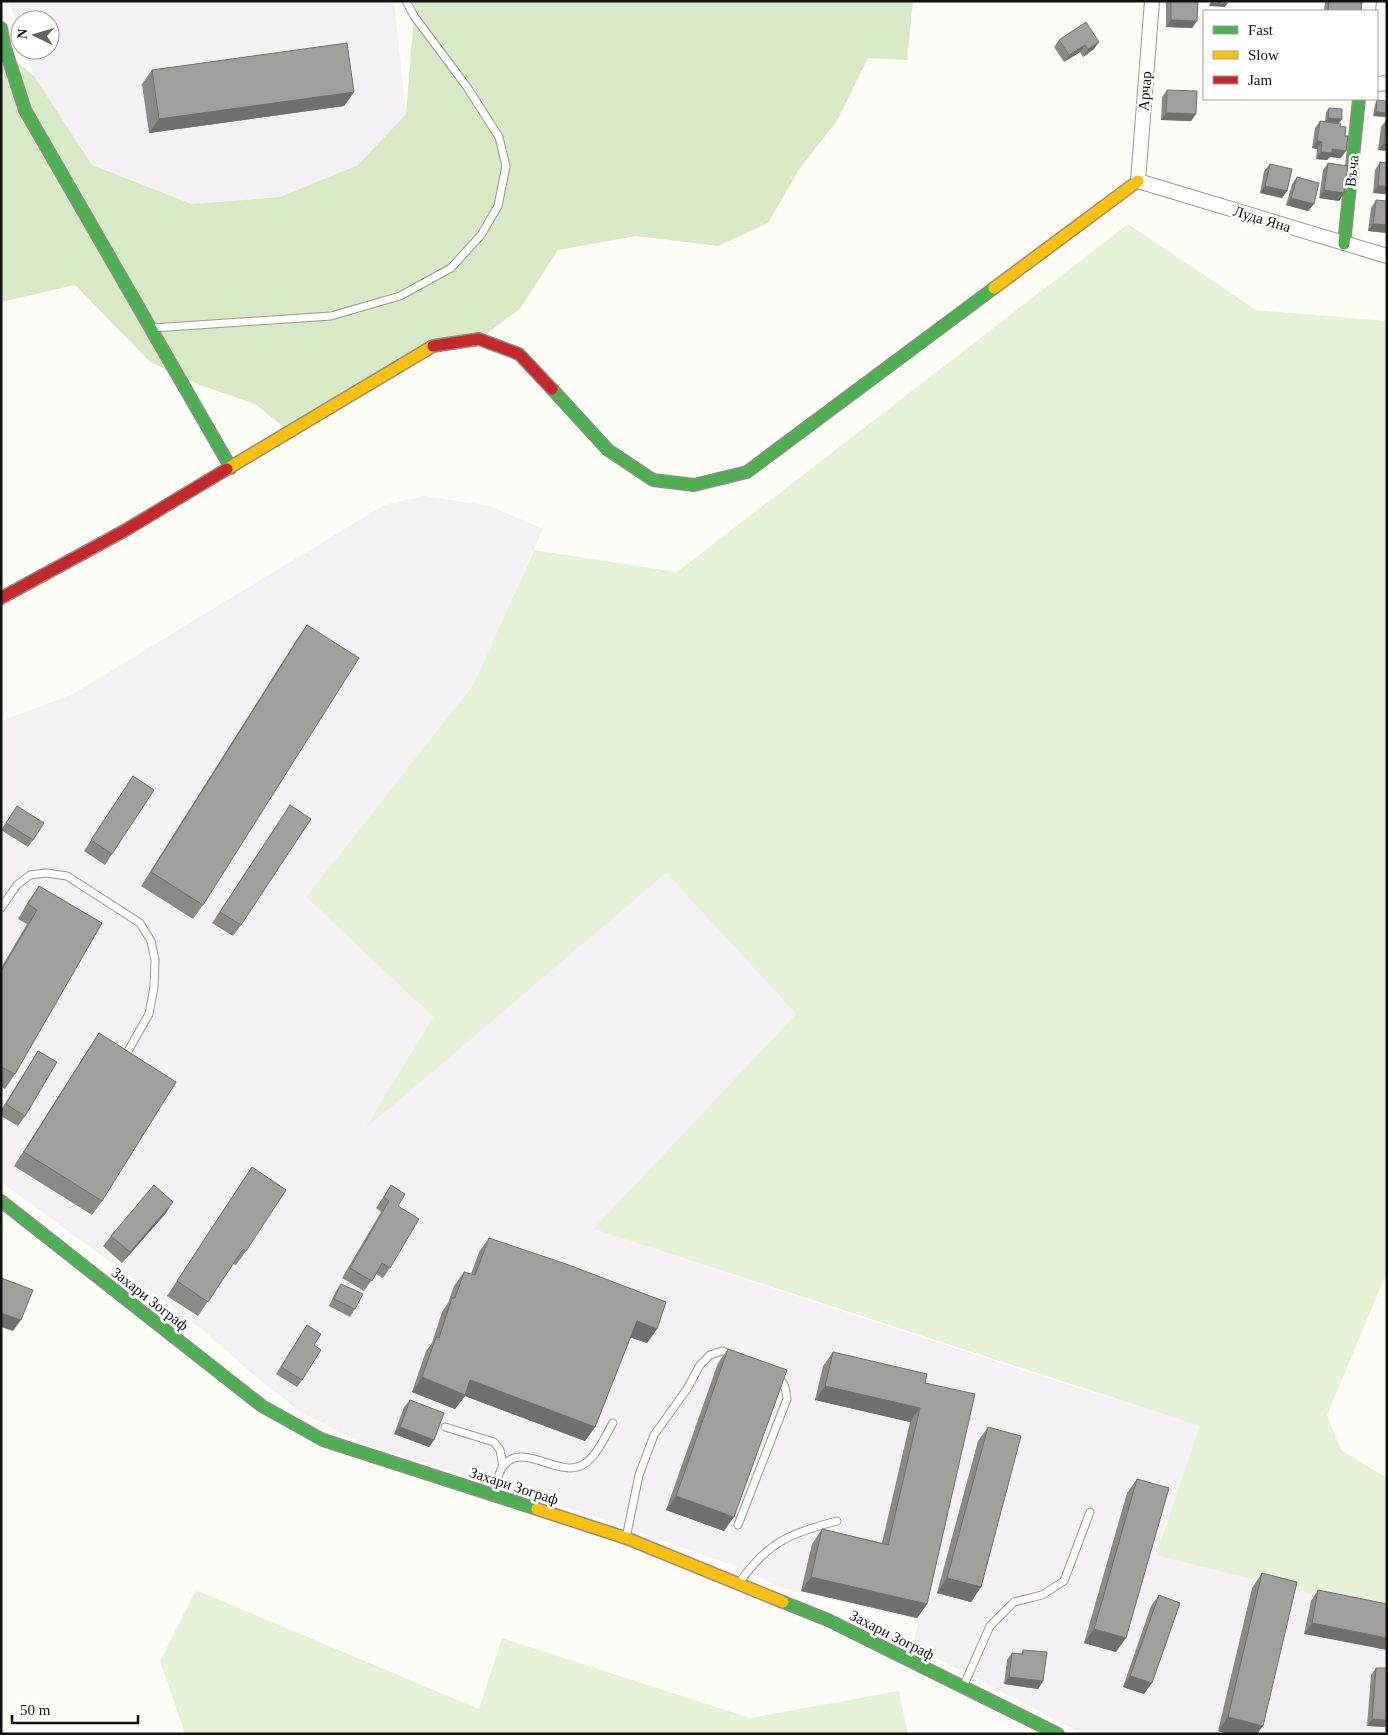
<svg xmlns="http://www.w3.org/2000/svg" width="1388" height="1735" font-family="'Times New Roman',serif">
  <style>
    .industrial { fill: #f5f0f3 }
    .green { fill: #e7f3d7 }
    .forest { fill: #d8eac5 }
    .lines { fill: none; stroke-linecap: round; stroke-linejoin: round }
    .lane-casing { stroke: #979795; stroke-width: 9 }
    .street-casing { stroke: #979795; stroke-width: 16 }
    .fast-casing { stroke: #8e8d8b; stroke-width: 14 }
    .slow-casing { stroke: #8e8d8b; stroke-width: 14 }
    .jam-casing { stroke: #8e8d8b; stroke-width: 14 }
    .lane { stroke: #fffffe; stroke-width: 7 }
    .street { stroke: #fffffe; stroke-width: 14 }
    .fast { stroke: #4caf50; stroke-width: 11 }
    .slow { stroke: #ffc107; stroke-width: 11 }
    .jam { stroke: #c62828; stroke-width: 11 }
    .wall { fill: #8a8986 }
    .shaded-wall { fill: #716f6d }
    .building { fill: #a19f9c; stroke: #716f6d }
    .labels { text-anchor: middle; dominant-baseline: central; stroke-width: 5; stroke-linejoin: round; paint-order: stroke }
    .street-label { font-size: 15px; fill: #111; stroke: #fff }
  </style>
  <rect width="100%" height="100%" fill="#fdfcf7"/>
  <g class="industrial">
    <polygon points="9,1 394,1 406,114 358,165 280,197 192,204 92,165 34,76 25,50 50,50 50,20 20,20 20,33"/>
    <polygon points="424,496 490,506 543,529 473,685 306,897 433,1017 365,1129 387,1111 385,1108 666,873 796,1014 593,1229 1013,1367 1201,1426 1156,1554 1387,1613 1387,1720 1385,1734 1083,1734 913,1646 919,1620 782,1588 740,1568 591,1515 377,1448 342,1433 299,1411 249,1371 203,1330 1,1182 1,721 71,695 384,505"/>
  </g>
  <g class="green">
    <polygon points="1128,224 1256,310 1387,321 1387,1272 1327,1415 1341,1450 1387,1478 1387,1613 1156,1555 1200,1426 593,1229 796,1014 666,873 364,1130 433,1017 306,897 473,685 534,550 677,572"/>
    <polygon points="196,1590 479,1709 502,1638 750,1718 899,1691 908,1734 185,1734 160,1661"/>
  </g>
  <polygon class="forest" points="415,1 913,1 907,60 868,58 837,121 800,168 768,223 718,246 636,236 558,250 520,309 479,339 435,345 290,432 255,404 200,385 150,362 75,285 1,302 1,49 34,76 92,165 192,204 280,197 358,165 406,114"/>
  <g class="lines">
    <g class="lane-casing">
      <g id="lane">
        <polyline points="153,328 331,316 400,296 451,268 481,235 498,206 506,166 499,137 467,87 414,16 406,1"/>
        <polyline points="1,908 17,885 30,875 46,873 67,876 140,923 151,941 155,960 154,987 149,1014 124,1058"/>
        <polyline points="445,1427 494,1442 500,1450 503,1466"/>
        <path d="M 493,1495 C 496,1487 498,1473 503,1466 C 523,1440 560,1480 584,1464 C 597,1456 605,1436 613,1423"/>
        <path d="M 738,1525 L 787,1399 C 786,1390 785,1381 776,1377"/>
        <polyline points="626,1538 639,1475 654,1435 687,1389 700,1365 710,1355 722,1351 733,1355"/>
        <path d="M 739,1583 C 768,1542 790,1533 837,1521"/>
        <polyline points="963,1687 990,1626 1014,1602 1042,1595 1064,1581 1090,1512"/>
      </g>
    </g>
    <g class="street-casing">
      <g id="street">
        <polyline points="1152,1 1138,181 1387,256"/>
        <polyline points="1368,11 1369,1"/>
        <polyline points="1377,84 1387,83"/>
      </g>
    </g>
    <g class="fast-casing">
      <g id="fast">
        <polyline points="1,28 5,48 25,110 231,468"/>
        <polyline points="1344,244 1359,99"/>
        <polyline points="552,389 608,450 653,480 694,485 747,472 994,288"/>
        <polyline points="1,1201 262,1406 323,1440 537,1509"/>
        <polyline points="783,1602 828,1620 1058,1734"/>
      </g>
    </g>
    <g class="slow-casing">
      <g id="slow">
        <polyline points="994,288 1138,181"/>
        <polyline points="227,469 433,346"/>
        <polyline points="537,1509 626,1538 783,1602"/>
      </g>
    </g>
    <g class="jam-casing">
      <g id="jam">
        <polyline points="433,346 479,339 519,354 552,389"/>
        <polyline points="1,598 124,531 227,469"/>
      </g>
    </g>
    <use href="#lane" class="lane"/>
    <use href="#street" class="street"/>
    <use href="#fast" class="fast"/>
    <use href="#slow" class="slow"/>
    <use href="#jam" class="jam"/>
  </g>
  <g class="wall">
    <polygon points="1166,1 1198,1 1197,21 1192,28 1166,27"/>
    <polygon points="1325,1 1362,1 1361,11 1324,11"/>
    <polygon points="1086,22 1094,49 1083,57 1080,52 1064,62 1054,47 1059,40"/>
    <polygon points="152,70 354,92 344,106 149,133 142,84"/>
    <polygon points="1167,90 1196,114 1191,121 1161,120 1162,97"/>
    <polygon points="1377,100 1387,117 1373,116 1375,104"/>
    <polygon points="1329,108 1342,119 1339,123 1327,122 1340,126 1341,158 1330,157 1327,160 1316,159 1317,149 1312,148 1315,128 1320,121 1325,122 1326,112"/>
    <polygon points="1386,120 1387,120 1387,151 1378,150 1381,127"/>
    <polygon points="1380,162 1387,194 1373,193 1375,170"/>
    <polygon points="1328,163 1344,193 1339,201 1319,198 1323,170"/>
    <polygon points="1270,164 1287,191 1282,198 1260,193 1264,171"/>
    <polygon points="1297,177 1314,204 1308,211 1286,205 1292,184"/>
    <polygon points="1376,200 1387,233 1368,231 1371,208"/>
    <polygon points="307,625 203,905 193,919 141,886 297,639"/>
    <polygon points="133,776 112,854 105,865 84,851"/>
    <polygon points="17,806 33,840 28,847 1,830"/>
    <polygon points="283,816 241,925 233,936 212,923"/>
    <polygon points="39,886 102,923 15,1074 5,1089 1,1087 1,968 27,924 18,919 29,900"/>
    <polygon points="99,1033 102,1201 92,1215 14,1166 89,1048"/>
    <polygon points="38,1051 25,1116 18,1126 1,1116 1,1110 31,1062"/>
    <polygon points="252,1167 246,1251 236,1265 233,1264 198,1316 167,1296"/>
    <polygon points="391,1185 398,1206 390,1268 383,1278 376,1274 364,1291 342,1278 381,1212 376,1208"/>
    <polygon points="166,1213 122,1263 103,1246 111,1236"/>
    <polygon points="489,1238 657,1329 647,1343 630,1337 595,1427 585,1441 465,1396 455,1409 412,1392 426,1351 432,1343 442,1312 448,1303 454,1286 464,1272 471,1274 479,1252"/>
    <polygon points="341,1284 355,1309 350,1317 329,1306 336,1291"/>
    <polygon points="307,1325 314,1345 302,1380 297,1387 276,1374"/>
    <polygon points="728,1349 724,1531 666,1510 718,1363"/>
    <polygon points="833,1352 925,1383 927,1604 917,1618 801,1591 812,1544 822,1529 882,1543 910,1422 815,1400 823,1366"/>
    <polygon points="410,1400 434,1440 429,1447 394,1434 404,1407"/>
    <polygon points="988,1427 981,1587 971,1602 937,1593 978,1441"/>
    <polygon points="1137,1479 1116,1652 1084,1643 1127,1493"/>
    <polygon points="1262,1573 1257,1734 1227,1734 1218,1731 1252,1588"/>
    <polygon points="1318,1590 1387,1604 1304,1634 1311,1601"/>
    <polygon points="1159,1595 1144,1694 1123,1687 1151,1606"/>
    <polygon points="1023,1650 1043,1681 1038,1689 1004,1684 1007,1660 1012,1653 1021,1654"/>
    <polygon points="1376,1668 1387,1668 1387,1726 1386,1727 1367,1726 1371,1675"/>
  </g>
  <g class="shaded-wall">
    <polygon points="1211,2 1227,4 1225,7 1209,6"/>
    <polygon points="1171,20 1197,21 1192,28 1166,27"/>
    <polygon points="1099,42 1094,49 1083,57 1088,49"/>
    <polygon points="1085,45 1080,52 1064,62 1069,55"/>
    <polygon points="354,92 344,106 149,133 159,119"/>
    <polygon points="1376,112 1387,113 1387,117 1373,116"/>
    <polygon points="1166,113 1196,114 1191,121 1161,120"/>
    <polygon points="1328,118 1342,119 1339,123 1325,122"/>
    <polygon points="1317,141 1322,142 1317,149 1312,148"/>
    <polygon points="1384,143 1387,143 1387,151 1378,150"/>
    <polygon points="1332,149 1346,151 1341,158 1330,157 1327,160 1316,159 1321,152"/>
    <polygon points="1265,186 1287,191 1282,198 1260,193"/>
    <polygon points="1378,186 1387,186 1387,194 1373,193"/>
    <polygon points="1324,190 1344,193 1339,201 1319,198"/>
    <polygon points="1291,198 1314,204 1308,211 1286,205"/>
    <polygon points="1373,224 1387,225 1387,233 1368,231"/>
    <polygon points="173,1202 166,1213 122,1263 130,1252"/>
    <polygon points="1,1313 21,1320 13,1331 1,1327"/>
    <polygon points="637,1321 657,1329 647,1343 626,1336"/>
    <polygon points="422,1377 470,1380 595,1427 585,1441 465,1396 455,1409 412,1392"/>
    <polygon points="825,1386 920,1408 910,1422 815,1400"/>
    <polygon points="400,1427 434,1440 429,1447 394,1434"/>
    <polygon points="676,1496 734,1517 724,1531 666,1510"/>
    <polygon points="811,1577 927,1604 917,1618 801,1591"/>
    <polygon points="947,1578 981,1587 971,1602 937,1593"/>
    <polygon points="1312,1623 1387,1638 1387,1650 1304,1634"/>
    <polygon points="1094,1629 1126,1638 1116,1652 1084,1643"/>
    <polygon points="1130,1676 1152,1683 1144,1694 1123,1687"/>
    <polygon points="1009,1677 1043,1681 1038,1689 1004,1684"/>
    <polygon points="1228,1717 1263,1726 1257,1734 1227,1734 1218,1731"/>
    <polygon points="1372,1719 1387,1720 1387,1726 1386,1727 1367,1726"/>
  </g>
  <g class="building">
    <polygon points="1171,1 1198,1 1197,21 1171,20"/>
    <polygon points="1211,1 1227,1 1227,4"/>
    <polygon points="1329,1 1362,1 1361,11 1328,11"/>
    <polygon points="1086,22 1099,42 1088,49 1085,45 1069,55 1059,40"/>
    <polygon points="347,43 354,92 159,119 152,70"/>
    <polygon points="1167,90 1197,91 1196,114 1166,113"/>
    <polygon points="1377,100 1387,101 1387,113 1376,112"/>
    <polygon points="1329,108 1342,109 1342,119 1328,118"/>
    <polygon points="1386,120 1387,120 1387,143 1384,143"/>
    <polygon points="1320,121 1341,124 1340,126 1346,127 1345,136 1348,136 1346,151 1332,149 1332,153 1321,152 1322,142 1317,141"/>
    <polygon points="1380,162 1387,163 1387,186 1378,186"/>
    <polygon points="1328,163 1348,166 1344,193 1324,190"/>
    <polygon points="1270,164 1292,169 1287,191 1265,186"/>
    <polygon points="1297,177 1319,183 1314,204 1291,198"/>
    <polygon points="1376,200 1387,201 1387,225 1373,224"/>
    <polygon points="307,625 359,658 203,905 151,872"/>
    <polygon points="133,776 154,790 112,854 91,840"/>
    <polygon points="290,805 311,819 241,925 220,912"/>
    <polygon points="17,806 44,823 33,840 6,823"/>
    <polygon points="39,886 102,923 15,1074 1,1067 1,971 37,910 28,904"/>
    <polygon points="99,1033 176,1082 102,1201 24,1152"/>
    <polygon points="38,1051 57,1062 25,1116 6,1104"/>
    <polygon points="252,1167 286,1190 246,1251 243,1249 208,1302 177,1281"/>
    <polygon points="154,1185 173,1202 130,1252 111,1236"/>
    <polygon points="391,1185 405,1194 398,1206 419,1219 390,1268 382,1263 372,1281 350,1268 389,1201 384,1197"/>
    <polygon points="489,1238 566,1264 666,1302 657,1329 637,1321 595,1427 470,1380 465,1395 422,1377 436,1337 439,1338 452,1298 455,1298 464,1272 475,1275"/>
    <polygon points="1,1278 33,1290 21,1320 1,1313"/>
    <polygon points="341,1284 363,1294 355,1309 334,1299"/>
    <polygon points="307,1325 321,1334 314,1345 321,1350 302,1380 281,1367"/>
    <polygon points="728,1349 787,1370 734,1517 676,1496"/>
    <polygon points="833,1352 927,1374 925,1383 975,1394 927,1604 811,1577 822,1529 888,1545 920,1408 825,1386"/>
    <polygon points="410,1400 444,1413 434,1440 400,1427"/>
    <polygon points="988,1427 1021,1436 981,1587 947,1578"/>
    <polygon points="1137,1479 1169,1488 1126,1638 1094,1629"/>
    <polygon points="1262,1573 1297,1582 1263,1726 1228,1717"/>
    <polygon points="1318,1590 1387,1604 1387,1638 1312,1623"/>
    <polygon points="1159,1595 1180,1603 1152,1683 1130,1676"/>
    <polygon points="1023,1650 1047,1652 1043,1681 1009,1677 1012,1653 1023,1654"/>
    <polygon points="1376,1668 1387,1668 1387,1720 1372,1719"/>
  </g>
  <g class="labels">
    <g class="street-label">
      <text transform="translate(1145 91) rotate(-86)">Арчар</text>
      <text transform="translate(1352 171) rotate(-84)">Въча</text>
      <text transform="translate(1262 219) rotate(17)">Луда Яна</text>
      <text transform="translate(150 1299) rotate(38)">Захари Зограф</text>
      <text transform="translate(514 1486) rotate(18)">Захари Зограф</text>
      <text transform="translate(892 1635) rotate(27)">Захари Зограф</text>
    </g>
  </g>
  <rect width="1388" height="1735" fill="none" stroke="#111111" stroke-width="5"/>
  <rect x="1203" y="10" width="175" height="90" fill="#ffffff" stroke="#a0a0a0"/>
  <rect x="1213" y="26" width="25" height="8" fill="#4caf50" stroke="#a0a0a0"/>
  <text x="1248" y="35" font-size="15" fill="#111111">Fast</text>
  <rect x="1213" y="51" width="25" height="8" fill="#ffc107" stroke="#a0a0a0"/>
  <text x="1248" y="60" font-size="15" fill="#111111">Slow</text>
  <rect x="1213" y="76" width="25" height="8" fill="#c62828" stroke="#a0a0a0"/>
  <text x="1248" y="85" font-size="15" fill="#111111">Jam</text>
  <g transform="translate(35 35) rotate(275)"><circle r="24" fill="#ffffff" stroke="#a0a0a0"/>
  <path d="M0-4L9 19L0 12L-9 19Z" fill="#646362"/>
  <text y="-8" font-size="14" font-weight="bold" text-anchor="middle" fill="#111111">N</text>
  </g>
  <path d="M12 1715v8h126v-8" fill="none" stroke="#111111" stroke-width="2.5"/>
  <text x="20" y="1715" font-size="15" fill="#111111" stroke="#ffffff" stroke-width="4" paint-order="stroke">50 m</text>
</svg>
